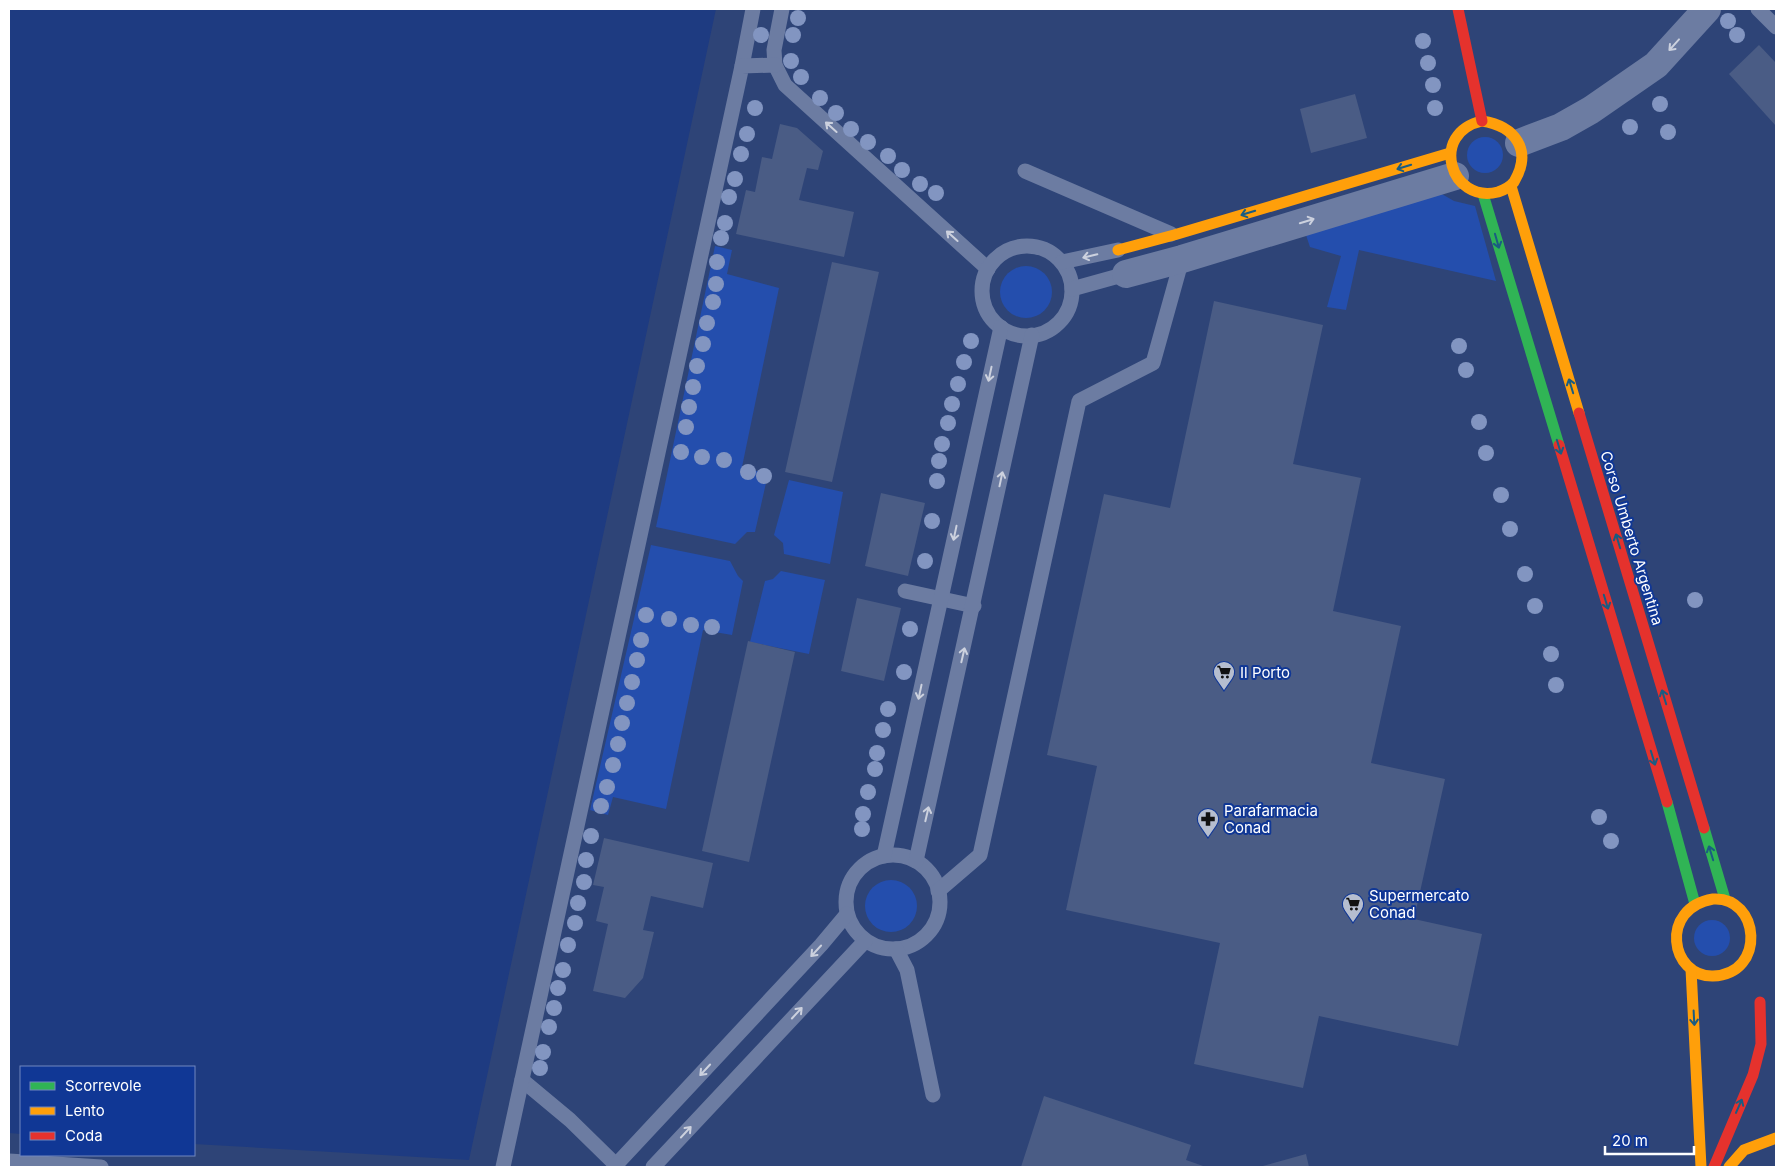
<svg xmlns="http://www.w3.org/2000/svg" width="1785" height="1176" font-family="Inter,sans-serif">
  <style>
    .green { fill: #244ead }
    .water { fill: #1e3b81 }
    .building { fill: #4a5c85 }
    .lines { fill: none; stroke-linecap: round; stroke-linejoin: round }
    .lane { stroke: #6c7ca2; stroke-width: 15 }
    .street { stroke: #6c7ca2; stroke-width: 28 }
    .fast { stroke: #30b455; stroke-width: 11 }
    .slow { stroke: #ff9f0a; stroke-width: 11 }
    .jam { stroke: #e5322d; stroke-width: 11 }
    .tree { fill: #8295c1 }
    .oneway { stroke: #ccd1de }
    .oneway2 { stroke: #1a5c82 }
    .labels { text-anchor: middle; dominant-baseline: central; stroke-width: 4; stroke-linejoin: round; paint-order: stroke }
    .street-label { font-size: 15px; fill: #fff; stroke: #103795 }
    .poi-label { font-size: 15px; fill: #fff; stroke: #103795; text-anchor: start }
  </style>
  <rect width="100%" height="100%" fill="#2e4477"/>
  <g class="green">
    <circle cx="1485" cy="155" r="18"/>
    <polygon points="1440,193 1454,201 1475,206 1496,281 1359,250 1346,310 1327,307 1341,256 1310,247 1306,235"/>
    <polygon points="715,246 732,250 727,274 779,288 742,467 768,474 755,532 747,532 735,544 656,527"/>
    <circle cx="1026" cy="292" r="26"/>
    <polygon points="789,480 843,492 830,564 784,554 783,543 774,535"/>
    <polygon points="651,545 730,561 738,576 743,581 732,635 703,630 666,809 613,797 608,815 590,810"/>
    <polygon points="781,571 825,580 809,654 750,642 765,581 773,579"/>
    <circle cx="891" cy="906" r="26"/>
    <circle cx="1712" cy="938" r="18"/>
  </g>
  <polygon class="water" points="9,9 716,9 469,1160 194,1144 194,1067 21,1067 21,1134 9,1133"/>
  <g class="building">
    <polygon points="1759,45 1776,63 1776,126 1729,74"/>
    <polygon points="1355,94 1367,138 1311,153 1300,109"/>
    <polygon points="780,124 797,128 823,151 818,170 807,168 799,200 854,212 844,257 736,234 746,190 755,192 762,157 772,159"/>
    <polygon points="832,262 879,272 832,482 785,472"/>
    <polygon points="1214,301 1323,325 1293,464 1361,478 1333,611 1401,626 1371,763 1445,779 1414,919 1482,934 1458,1046 1319,1016 1303,1088 1194,1064 1220,943 1066,910 1097,766 1047,755 1104,494 1170,508"/>
    <polygon points="881,493 925,503 908,576 865,566"/>
    <polygon points="857,598 901,608 884,681 841,671"/>
    <polygon points="748,641 795,652 749,862 702,851"/>
    <polygon points="604,838 713,863 703,908 651,896 643,930 654,932 643,978 625,998 593,991 608,924 596,921 604,887 593,885"/>
    <polygon points="1044,1096 1191,1145 1186,1160 1206,1167 1021,1167"/>
    <polygon points="1306,1154 1309,1167 1259,1167"/>
  </g>
  <g class="lines">
    <g class="lane">
      <polyline points="782,9 774,50 775,65 785,85 988,269"/>
      <polyline points="1758,9 1776,27"/>
      <polyline points="742,66 753,9"/>
      <polyline points="1025,171 1171,234"/>
      <circle cx="1027" cy="291" r="45"/>
      <polyline points="1062,262 1118,250"/>
      <polyline points="1072,289 1126,274"/>
      <polyline points="905,591 974,606"/>
      <circle cx="893" cy="902" r="47"/>
      <polyline points="884,856 1001,327"/>
      <polyline points="916,861 1032,335"/>
      <polyline points="938,891 980,855 1079,401 1153,363 1182,259 1181,256"/>
      <polyline points="896,949 907,970 933,1095"/>
      <polyline points="522,1080 570,1120 616,1165"/>
      <polyline points="9,1161 101,1167"/>
      <polyline points="503,1167 742,66 775,65"/>
      <polyline points="614,1167 821,945 847,914"/>
      <polyline points="653,1167 865,941"/>
    </g>
    <g class="street">
      <polyline points="1519,143 1561,127 1591,110 1656,65 1707,9"/>
      <polyline points="1126,274 1182,259 1455,176"/>
    </g>
    <g class="fast">
      <polyline points="1483,194 1559,445"/>
      <polyline points="1667,802 1695,904"/>
      <polyline points="1704,828 1725,899"/>
    </g>
    <g class="slow">
      <path d="M 1482,121 C 1515,126 1533,150 1514,182 C 1510,187 1504,190 1498,192 C 1450,204 1429,133 1482,121 Z"/>
      <polyline points="1511,186 1579,413"/>
      <polyline points="1118,250 1174,235 1450,153"/>
      <path d="M 1713,899 C 1760,896 1767,974 1713,976 C 1670,977 1659,908 1713,899 Z"/>
      <polyline points="1691,969 1701,1167"/>
      <polyline points="1729,1167 1744,1150 1776,1138"/>
    </g>
    <g class="jam">
      <polyline points="1458,9 1482,121"/>
      <polyline points="1579,413 1704,828"/>
      <polyline points="1559,445 1667,802"/>
      <polyline points="1714,1167 1753,1075 1761,1044 1760,1002"/>
    </g>
  </g>
  <g class="tree">
    <circle cx="798" cy="18" r="8"/>
    <circle cx="1728" cy="21" r="8"/>
    <circle cx="761" cy="35" r="8"/>
    <circle cx="793" cy="35" r="8"/>
    <circle cx="1737" cy="35" r="8"/>
    <circle cx="1423" cy="41" r="8"/>
    <circle cx="791" cy="61" r="8"/>
    <circle cx="1428" cy="63" r="8"/>
    <circle cx="801" cy="77" r="8"/>
    <circle cx="1433" cy="85" r="8"/>
    <circle cx="820" cy="98" r="8"/>
    <circle cx="1660" cy="104" r="8"/>
    <circle cx="755" cy="108" r="8"/>
    <circle cx="1435" cy="108" r="8"/>
    <circle cx="836" cy="113" r="8"/>
    <circle cx="1630" cy="127" r="8"/>
    <circle cx="851" cy="129" r="8"/>
    <circle cx="1668" cy="132" r="8"/>
    <circle cx="747" cy="134" r="8"/>
    <circle cx="868" cy="142" r="8"/>
    <circle cx="741" cy="154" r="8"/>
    <circle cx="888" cy="156" r="8"/>
    <circle cx="902" cy="170" r="8"/>
    <circle cx="735" cy="179" r="8"/>
    <circle cx="920" cy="184" r="8"/>
    <circle cx="936" cy="193" r="8"/>
    <circle cx="729" cy="197" r="8"/>
    <circle cx="725" cy="223" r="8"/>
    <circle cx="721" cy="238" r="8"/>
    <circle cx="717" cy="262" r="8"/>
    <circle cx="716" cy="284" r="8"/>
    <circle cx="713" cy="302" r="8"/>
    <circle cx="707" cy="323" r="8"/>
    <circle cx="971" cy="341" r="8"/>
    <circle cx="703" cy="344" r="8"/>
    <circle cx="1459" cy="346" r="8"/>
    <circle cx="964" cy="362" r="8"/>
    <circle cx="697" cy="366" r="8"/>
    <circle cx="1466" cy="370" r="8"/>
    <circle cx="958" cy="384" r="8"/>
    <circle cx="693" cy="387" r="8"/>
    <circle cx="952" cy="404" r="8"/>
    <circle cx="689" cy="407" r="8"/>
    <circle cx="1479" cy="422" r="8"/>
    <circle cx="948" cy="423" r="8"/>
    <circle cx="686" cy="427" r="8"/>
    <circle cx="942" cy="444" r="8"/>
    <circle cx="681" cy="452" r="8"/>
    <circle cx="1486" cy="453" r="8"/>
    <circle cx="702" cy="457" r="8"/>
    <circle cx="724" cy="460" r="8"/>
    <circle cx="939" cy="461" r="8"/>
    <circle cx="748" cy="472" r="8"/>
    <circle cx="764" cy="476" r="8"/>
    <circle cx="937" cy="481" r="8"/>
    <circle cx="1501" cy="495" r="8"/>
    <circle cx="932" cy="521" r="8"/>
    <circle cx="1510" cy="529" r="8"/>
    <circle cx="925" cy="561" r="8"/>
    <circle cx="1525" cy="574" r="8"/>
    <circle cx="1695" cy="600" r="8"/>
    <circle cx="1535" cy="606" r="8"/>
    <circle cx="646" cy="615" r="8"/>
    <circle cx="669" cy="619" r="8"/>
    <circle cx="691" cy="625" r="8"/>
    <circle cx="712" cy="627" r="8"/>
    <circle cx="910" cy="629" r="8"/>
    <circle cx="641" cy="640" r="8"/>
    <circle cx="1551" cy="654" r="8"/>
    <circle cx="637" cy="660" r="8"/>
    <circle cx="904" cy="672" r="8"/>
    <circle cx="632" cy="682" r="8"/>
    <circle cx="1556" cy="685" r="8"/>
    <circle cx="627" cy="703" r="8"/>
    <circle cx="888" cy="709" r="8"/>
    <circle cx="622" cy="723" r="8"/>
    <circle cx="883" cy="730" r="8"/>
    <circle cx="618" cy="744" r="8"/>
    <circle cx="877" cy="753" r="8"/>
    <circle cx="613" cy="765" r="8"/>
    <circle cx="875" cy="769" r="8"/>
    <circle cx="607" cy="787" r="8"/>
    <circle cx="868" cy="792" r="8"/>
    <circle cx="601" cy="806" r="8"/>
    <circle cx="863" cy="814" r="8"/>
    <circle cx="1599" cy="817" r="8"/>
    <circle cx="862" cy="829" r="8"/>
    <circle cx="591" cy="836" r="8"/>
    <circle cx="1611" cy="841" r="8"/>
    <circle cx="586" cy="860" r="8"/>
    <circle cx="584" cy="882" r="8"/>
    <circle cx="578" cy="903" r="8"/>
    <circle cx="575" cy="923" r="8"/>
    <circle cx="568" cy="945" r="8"/>
    <circle cx="563" cy="970" r="8"/>
    <circle cx="558" cy="988" r="8"/>
    <circle cx="554" cy="1008" r="8"/>
    <circle cx="549" cy="1027" r="8"/>
    <circle cx="543" cy="1052" r="8"/>
    <circle cx="540" cy="1068" r="8"/>
  </g>
  <defs><path id="oneway-shaft" d="M-6 0H5M1.5-3L5.5 0L1.5 3" fill="none" stroke-width="1.6" stroke-linecap="round" stroke-linejoin="round" transform="scale(1.25)"/></defs>
  <g class="oneway">
    <use href="#oneway-shaft" transform="translate(1674 45) rotate(132)"/>
    <use href="#oneway-shaft" transform="translate(831 127) rotate(-138)"/>
    <use href="#oneway-shaft" transform="translate(1307 221) rotate(-17)"/>
    <use href="#oneway-shaft" transform="translate(952 236) rotate(-138)"/>
    <use href="#oneway-shaft" transform="translate(1090 256) rotate(167)"/>
    <use href="#oneway-shaft" transform="translate(990 374) rotate(102)"/>
    <use href="#oneway-shaft" transform="translate(1001 479) rotate(-78)"/>
    <use href="#oneway-shaft" transform="translate(955 533) rotate(102)"/>
    <use href="#oneway-shaft" transform="translate(963 655) rotate(-77)"/>
    <use href="#oneway-shaft" transform="translate(920 692) rotate(102)"/>
    <use href="#oneway-shaft" transform="translate(927 814) rotate(-77)"/>
    <use href="#oneway-shaft" transform="translate(816 951) rotate(133)"/>
    <use href="#oneway-shaft" transform="translate(797 1013) rotate(-47)"/>
    <use href="#oneway-shaft" transform="translate(705 1070) rotate(133)"/>
    <use href="#oneway-shaft" transform="translate(686 1132) rotate(-47)"/>
  </g>
  <g class="oneway2">
    <use href="#oneway-shaft" transform="translate(1404 167) rotate(163)"/>
    <use href="#oneway-shaft" transform="translate(1248 213) rotate(163)"/>
    <use href="#oneway-shaft" transform="translate(1497 241) rotate(74)"/>
    <use href="#oneway-shaft" transform="translate(1571 386) rotate(-107)"/>
    <use href="#oneway-shaft" transform="translate(1559 447) rotate(73)"/>
    <use href="#oneway-shaft" transform="translate(1618 541) rotate(-107)"/>
    <use href="#oneway-shaft" transform="translate(1606 602) rotate(73)"/>
    <use href="#oneway-shaft" transform="translate(1664 697) rotate(-107)"/>
    <use href="#oneway-shaft" transform="translate(1653 758) rotate(73)"/>
    <use href="#oneway-shaft" transform="translate(1711 853) rotate(-107)"/>
    <use href="#oneway-shaft" transform="translate(1694 1018) rotate(87)"/>
    <use href="#oneway-shaft" transform="translate(1739 1106) rotate(-66)"/>
  </g>
  <defs>
    <g id="supermarket-pin" transform="scale(1.125)"><path d="M0 17L-7.5 6A9.5 9.5 0 1 1 7.5 6Z" fill="#b6becf" stroke="#103795"/><path d="M-6-5.5h2.5l.6 2H6L4.5 2H-2.5L-4.4-4H-6ZM-1.5 3.2a1.3 1.3 0 1 0 .1 0ZM3 3.2a1.3 1.3 0 1 0 .1 0Z" fill="#111"/></g>
    <g id="pharmacy-pin" transform="scale(1.125)"><path d="M0 17L-7.5 6A9.5 9.5 0 1 1 7.5 6Z" fill="#b6becf" stroke="#103795"/><path d="M-2-6h4v4h4v4h-4v4h-4v-4h-4v-4h4Z" fill="#111"/></g>
  </defs>
  <g fill-rule="evenodd">
    <use href="#supermarket-pin" x="1224" y="672"/>
    <use href="#pharmacy-pin" x="1208" y="819"/>
    <use href="#supermarket-pin" x="1353" y="904"/>
  </g>
  <g class="labels">
    <g class="street-label">
      <text transform="translate(1632 538) rotate(73)">Corso Umberto Argentina</text>
    </g>
    <g class="poi-label">
      <text x="1240" y="672">Il Porto</text>
      <text x="1224" y="810">Parafarmacia<tspan x="1224" dy="17">Conad</tspan></text>
      <text x="1369" y="895">Supermercato<tspan x="1369" dy="17">Conad</tspan></text>
    </g>
  </g>
  <rect width="1785" height="1176" fill="none" stroke="#ffffff" stroke-width="20"/>
  <rect x="20" y="1066" width="175" height="90" fill="#103795" stroke="#7087bf"/>
  <rect x="30" y="1082" width="25" height="8" fill="#30b455" stroke="#7087bf"/>
  <text x="65" y="1091" font-size="15" fill="#ffffff">Scorrevole</text>
  <rect x="30" y="1107" width="25" height="8" fill="#ff9f0a" stroke="#7087bf"/>
  <text x="65" y="1116" font-size="15" fill="#ffffff">Lento</text>
  <rect x="30" y="1132" width="25" height="8" fill="#e5322d" stroke="#7087bf"/>
  <text x="65" y="1141" font-size="15" fill="#ffffff">Coda</text>
  <path d="M1605 1146v8h89v-8" fill="none" stroke="#ffffff" stroke-width="2.5"/>
  <text x="1612" y="1146" font-size="15" fill="#ffffff" stroke="#103795" stroke-width="4" paint-order="stroke">20 m</text>
</svg>
